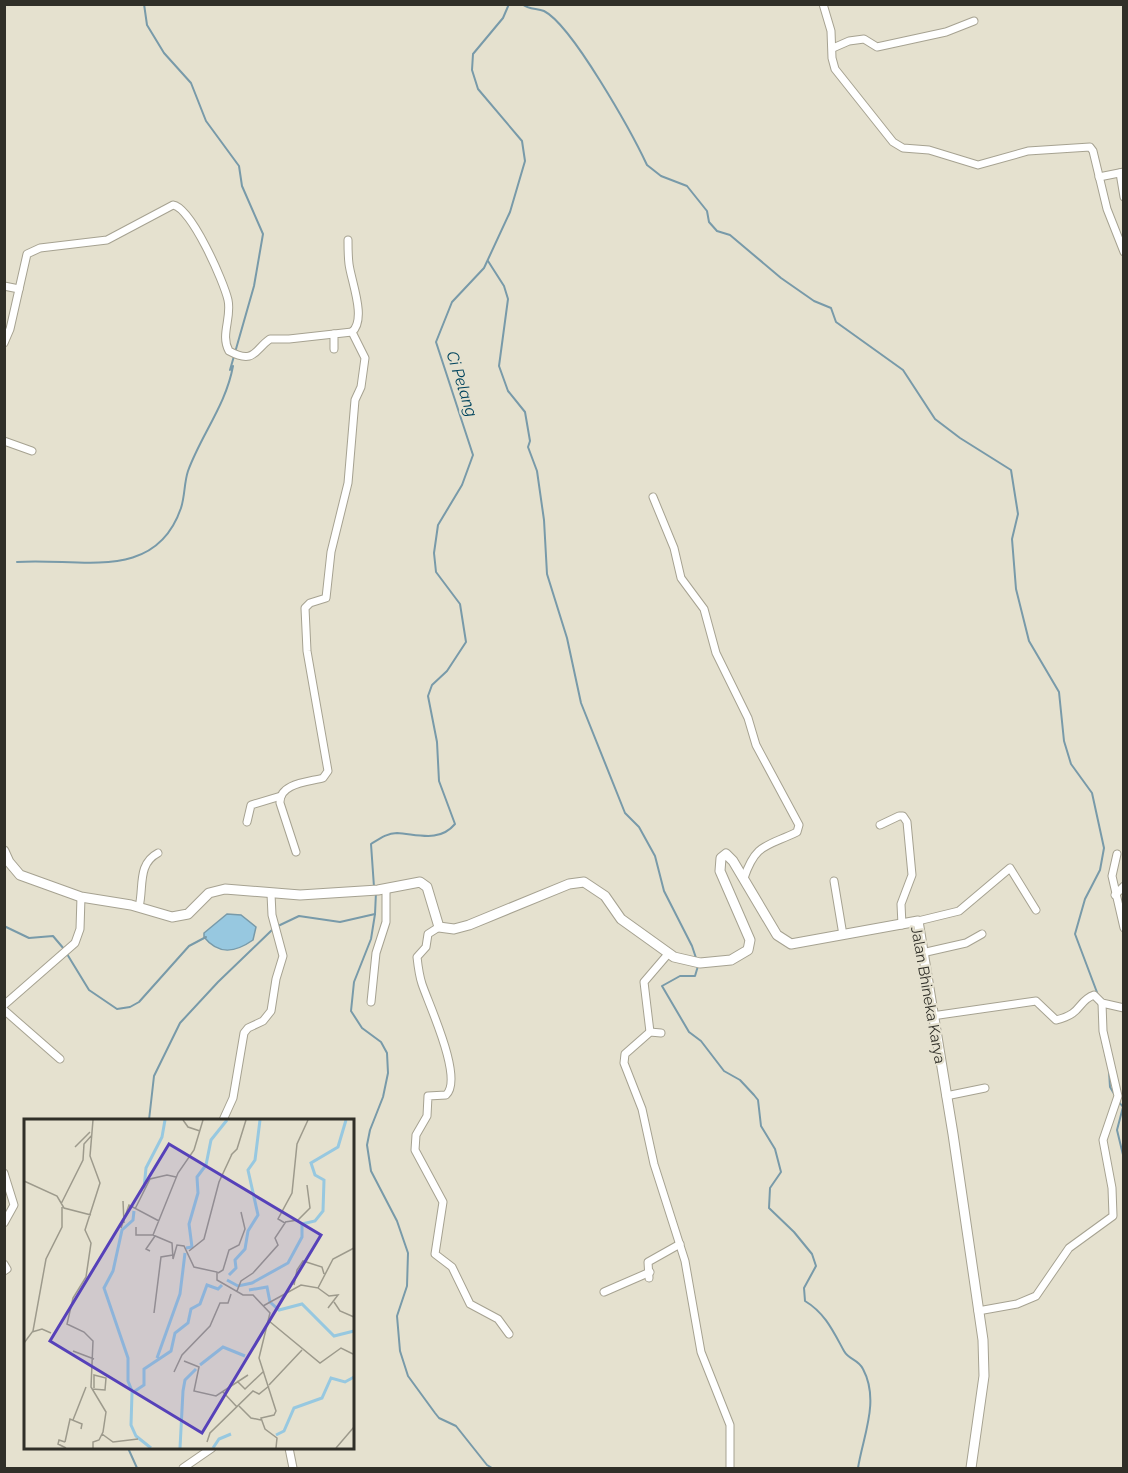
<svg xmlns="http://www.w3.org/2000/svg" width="1128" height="1473" font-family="Raleway,sans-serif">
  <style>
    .water { fill: #97c8e0; stroke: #789aa9; stroke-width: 1.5 }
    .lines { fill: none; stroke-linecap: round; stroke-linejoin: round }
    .stream { stroke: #789aa9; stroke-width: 2 }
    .street-casing { stroke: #a6a291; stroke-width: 9 }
    .secondary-casing { stroke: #a6a291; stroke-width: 11 }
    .street { stroke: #fff; stroke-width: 7 }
    .secondary { stroke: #fff; stroke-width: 9 }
    .labels { text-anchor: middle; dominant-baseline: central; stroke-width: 4.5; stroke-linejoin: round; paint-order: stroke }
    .street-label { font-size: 15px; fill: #302f28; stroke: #e5e1cf }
    .water-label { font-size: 16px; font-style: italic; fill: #00445d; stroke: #e5e1cf }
    .inset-river { fill: none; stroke: #97c8e0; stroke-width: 3 }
    .inset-road { fill: none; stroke: #9d9a8c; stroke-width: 1.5 }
    .view { fill: #5641b9; fill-opacity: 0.15; stroke: #5641b9; stroke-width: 3 }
    .inset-edge { fill: none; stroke: #302f28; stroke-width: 3 }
  </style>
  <rect width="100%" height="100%" fill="#e5e1cf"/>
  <path class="water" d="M 227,914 L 241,915 L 256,927 L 253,940 C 236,952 219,956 204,937 L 204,933 Z"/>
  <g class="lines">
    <g class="stream">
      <path d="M 522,4 C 529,10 537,8 544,11 C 572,25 632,133 647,165 L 661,176 L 687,186 L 707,211 L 709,222 L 717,231 L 730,235 L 781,278 L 814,301 L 831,308 L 836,322 L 903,370 L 935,419 L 960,438 L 1011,470 L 1018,514 L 1012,539 L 1016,589 L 1029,641 L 1059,692 L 1064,741 L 1071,764 L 1092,793 L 1104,848 L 1100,870 L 1085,899 L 1075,934 L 1098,995"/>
      <polyline points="488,261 504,286 508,299 499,366 508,391 525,412 530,441 528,447 537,471 544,520 547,574 567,638 581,703 625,813 639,827 655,856 664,891 692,946 696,958"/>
      <path d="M 17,562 C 78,557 155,584 181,508 C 185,496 184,483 188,471 C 201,435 226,405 233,366 L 230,370 L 254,286 L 263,234 L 242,186 L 239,166 L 206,121 L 191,83 L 164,53 L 147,25 L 144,4"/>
      <path d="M 374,887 L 371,844 C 379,839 387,833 397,833 C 417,834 439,843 455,824 L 439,781 L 437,742 L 428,696 L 432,685 L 447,671 L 466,642 L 460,604 L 436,572 L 434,553 L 438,525 L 462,485 L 473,455 L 436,342 L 452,302 L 484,268 L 510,212 L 525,161 L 522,141 L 478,89 L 472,70 L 473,54 L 503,18 L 509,4"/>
      <polyline points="375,914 371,939 354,982 351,1011 362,1028 381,1042 387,1053 388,1073 383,1097 370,1130 367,1145 371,1171 397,1221 408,1253 407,1286 397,1316 400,1351 408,1376 435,1413 439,1418 456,1426 487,1465 492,1468 512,1468"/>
      <polyline points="4,926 29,938 53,936 64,949"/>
      <polyline points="278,926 299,916 340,922 375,914 376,892"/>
      <polyline points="67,954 89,990 117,1009 130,1007 139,1002 189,946 206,937"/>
      <path d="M 698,966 L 695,976 L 680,976 L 662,986 L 689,1032 L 701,1041 L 724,1071 L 740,1080 L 754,1095 L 758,1100 L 761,1126 L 775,1149 L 781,1172 L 770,1188 L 769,1208 L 794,1232 L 812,1254 L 816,1266 L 804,1288 L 805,1301 C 825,1313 833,1331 844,1351 C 849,1360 858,1359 863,1369 C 880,1401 863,1436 858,1468"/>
      <polyline points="1102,1040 1106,1057"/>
      <polyline points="1109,1071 1110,1087 1116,1097"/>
      <polyline points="1119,1102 1123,1107 1117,1130 1124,1159"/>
      <polyline points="149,1120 154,1076 180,1023 218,982 273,929"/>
      <polyline points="128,1448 137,1468"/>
    </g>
    <g class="street-casing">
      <g id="street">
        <polyline points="823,4 831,31 832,58 835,69 893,142 903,148 929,150 978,165 1028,151 1090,147 1093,151 1107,209 1124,252"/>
        <polyline points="833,48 849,41 864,39 877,47 946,32 974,21"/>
        <polyline points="1120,173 1124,197"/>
        <polyline points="1099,177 1124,172"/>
        <polyline points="4,286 19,289"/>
        <path d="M 4,343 L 10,329 L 27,254 L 40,248 L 107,240 L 173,205 C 191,207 224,282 228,300 C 232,318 220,335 229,351 C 255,365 255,349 270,339 L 289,339 L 334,334"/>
        <polyline points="334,349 334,334 352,332"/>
        <polyline points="4,441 32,451"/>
        <path d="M 653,497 L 674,548 L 681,578 L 704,609 L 716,653 L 748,718 L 756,745 L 799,825 L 797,832 C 766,847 756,843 744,878"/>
        <polyline points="247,822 251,805 281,796"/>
        <polyline points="880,825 899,816 903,816 907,822 912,875 901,904 902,925"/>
        <path d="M 296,852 L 280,803 C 279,783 309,782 323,778 L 328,771 L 307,651 L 305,608 L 310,603 L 326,598 L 331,552 L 348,483 L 355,400 L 361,387 L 365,358 L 352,332 C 367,319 351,281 349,264 C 348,256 348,248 348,240"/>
        <polyline points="1117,854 1112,876 1124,928"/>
        <polyline points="834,881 843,935"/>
        <polyline points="1115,895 1124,886"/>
        <path d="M 139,907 C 144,887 137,864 158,853"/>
        <polyline points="918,921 959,911 1010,868 1036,910"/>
        <path d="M 439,927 L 428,934 L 426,947 L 417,957 C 418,966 419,975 422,984 C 429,1005 464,1079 446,1095 L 428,1096 L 427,1116 L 416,1135 L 415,1150 L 443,1202 L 435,1254 L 452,1267 L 470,1304 L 498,1319 L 509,1334"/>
        <polyline points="922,953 966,943 982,934"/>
        <polyline points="371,1002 376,953 386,922 386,889"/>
        <polyline points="4,1005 75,943 80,929 81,897"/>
        <polyline points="4,1010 60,1059"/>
        <path d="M 932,1016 L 1036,1001 L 1056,1020 C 1083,1014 1077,1001 1094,995 L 1102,1003 L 1124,1008"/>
        <polyline points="650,1032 644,982 668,954"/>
        <polyline points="661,1033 650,1032 625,1054 624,1063 642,1109 654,1164 685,1261 701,1352 730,1425 730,1468"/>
        <polyline points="946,1096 985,1088"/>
        <polyline points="223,1120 233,1098 244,1033 248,1028 263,1021 271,1011 276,979 283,956 272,915 271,894"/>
        <polyline points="4,1173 14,1205 4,1223"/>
        <polyline points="4,1264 7,1269 4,1271"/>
        <polyline points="649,1278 648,1262 680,1244"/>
        <polyline points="604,1292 650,1272"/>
        <polyline points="978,1311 1017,1304 1036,1296 1069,1248 1113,1216 1112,1188 1103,1140 1118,1096 1103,1031 1102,1003"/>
        <polyline points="289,1448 293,1468"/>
        <polyline points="183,1468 212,1448"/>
      </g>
    </g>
    <g class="secondary-casing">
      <polyline id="secondary" points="4,851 9,862 20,875 81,897 131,905 172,917 188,914 209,893 225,889 300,895 378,890 420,882 427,887 439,927 454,929 469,925 569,884 584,882 605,896 621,919 674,957 700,963 731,960 748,950 750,940 720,871 721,858 726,854 733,861 777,935 791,944 918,921 953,1134 983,1340 984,1376 971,1468"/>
    </g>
    <use href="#street" class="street"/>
    <use href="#secondary" class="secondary"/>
  </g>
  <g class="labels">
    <g class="street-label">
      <text transform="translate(928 995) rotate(80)">Jalan Bhineka Karya</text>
    </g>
    <g class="water-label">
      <text transform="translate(462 384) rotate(72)">Ci Pelang</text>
    </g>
  </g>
  <g transform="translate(24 1119)">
    <rect width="330" height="330" fill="#e5e1cf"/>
    <path class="inset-river" d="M 120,69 L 122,49 L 138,18 L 141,1M 162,129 L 168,128 L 165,105 L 174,74 L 173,58 L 182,46 L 187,21 L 203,1M 205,156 L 212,149 L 211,141 L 221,130 L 224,112 L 234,96 L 224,51 L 231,41 L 236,1M 203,161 L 214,167 L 228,164 L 264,144 L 278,118 L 278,105 L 291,102 L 299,92 L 300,61 L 291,56 L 287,44 L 314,28 L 322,1M 225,171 L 243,168 L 246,183 L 255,191 L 278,185 L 310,217 L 330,212M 133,239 L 156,175 L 161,134M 176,246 L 199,228 L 221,237M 108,272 L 104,262 L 104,239 L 80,169 L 89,152 L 98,111 L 109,101 L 110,92M 252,316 L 260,312 L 270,289 L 298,279 L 307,259 L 321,263 L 330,258M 127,329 L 112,317 L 107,306 L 108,274 L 120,266 L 120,250 L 147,232 L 151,214 L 164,204 L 167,190 L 176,185 L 183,166 L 194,170 L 198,166M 156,329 L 159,272 L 161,261 L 172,250M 189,329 L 195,320 L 207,315"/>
    <path class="inset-road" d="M 159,1 L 164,8 L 176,12M 179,1 L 170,31 L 154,54 L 129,116 L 148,124 L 149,140 L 153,126 L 160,127 L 170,148 L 193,153 L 193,161 L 219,176 L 229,176 L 246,194 L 235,239 L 252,292 L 250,296 L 237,299 L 241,310 L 253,319 L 252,329M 51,28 L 66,13M 207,36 L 213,30 L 222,1M 0,62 L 33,77 L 40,89 L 67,96M 99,82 L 100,104M 37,85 L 59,41 L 60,25 L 68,16M 111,90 L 126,60 L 143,56 L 152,58M 261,103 L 274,101 L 286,89 L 283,66M 112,108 L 112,116 L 129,116M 97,109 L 105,86 L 135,102M 126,132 L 122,130 L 131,117M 165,132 L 180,120 L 195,63 L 208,35M 194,154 L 199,151 L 205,131 L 215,126 L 221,110 L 217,93M 270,166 L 273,151 L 279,142 L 298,148 L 300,155M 294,169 L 305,177 L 314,176 L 304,189M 213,172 L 217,162 L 229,154 L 254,126 L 251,119 L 261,104 L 254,100 L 268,74 L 273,25 L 284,1M 310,183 L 316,192 L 330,198M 239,187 L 277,166 L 294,169 L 309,140 L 330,129M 130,194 L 137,138 L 149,136M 245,202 L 296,244 L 317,229 L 329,235M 8,213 L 18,210 L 27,214M 0,224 L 9,212 L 22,140 L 38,108 L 38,88M 49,232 L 70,240M 160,242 L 175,248 L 170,272 L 192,277 L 224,256M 150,253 L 158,236 L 186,207 L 196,184 L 204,184 L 207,175M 213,262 L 221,270 L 240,252M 245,266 L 278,231M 68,270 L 81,271 L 82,259 L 70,256 L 70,269M 199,273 L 213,288M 215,287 L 227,299 L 237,301M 49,301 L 62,268M 78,315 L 89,323 L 114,320M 41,323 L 46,300 L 58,305 L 57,310M 41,323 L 35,321 L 34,325 L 42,329M 183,323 L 186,314 L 229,272 L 235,275 L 245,267M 69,329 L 69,323 L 75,321 L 79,313 L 82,293 L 67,268 L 69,222 L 60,213 L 43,205 L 49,179 L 62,158 L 67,124 L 61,111 L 76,64 L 66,37 L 69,1M 312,329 L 330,308"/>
    <path class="view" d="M 145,25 L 297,116 L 178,314 L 26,222 Z"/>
    <rect width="330" height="330" class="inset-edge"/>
  </g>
  <rect width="1128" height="1473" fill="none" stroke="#302f28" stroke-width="12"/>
</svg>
